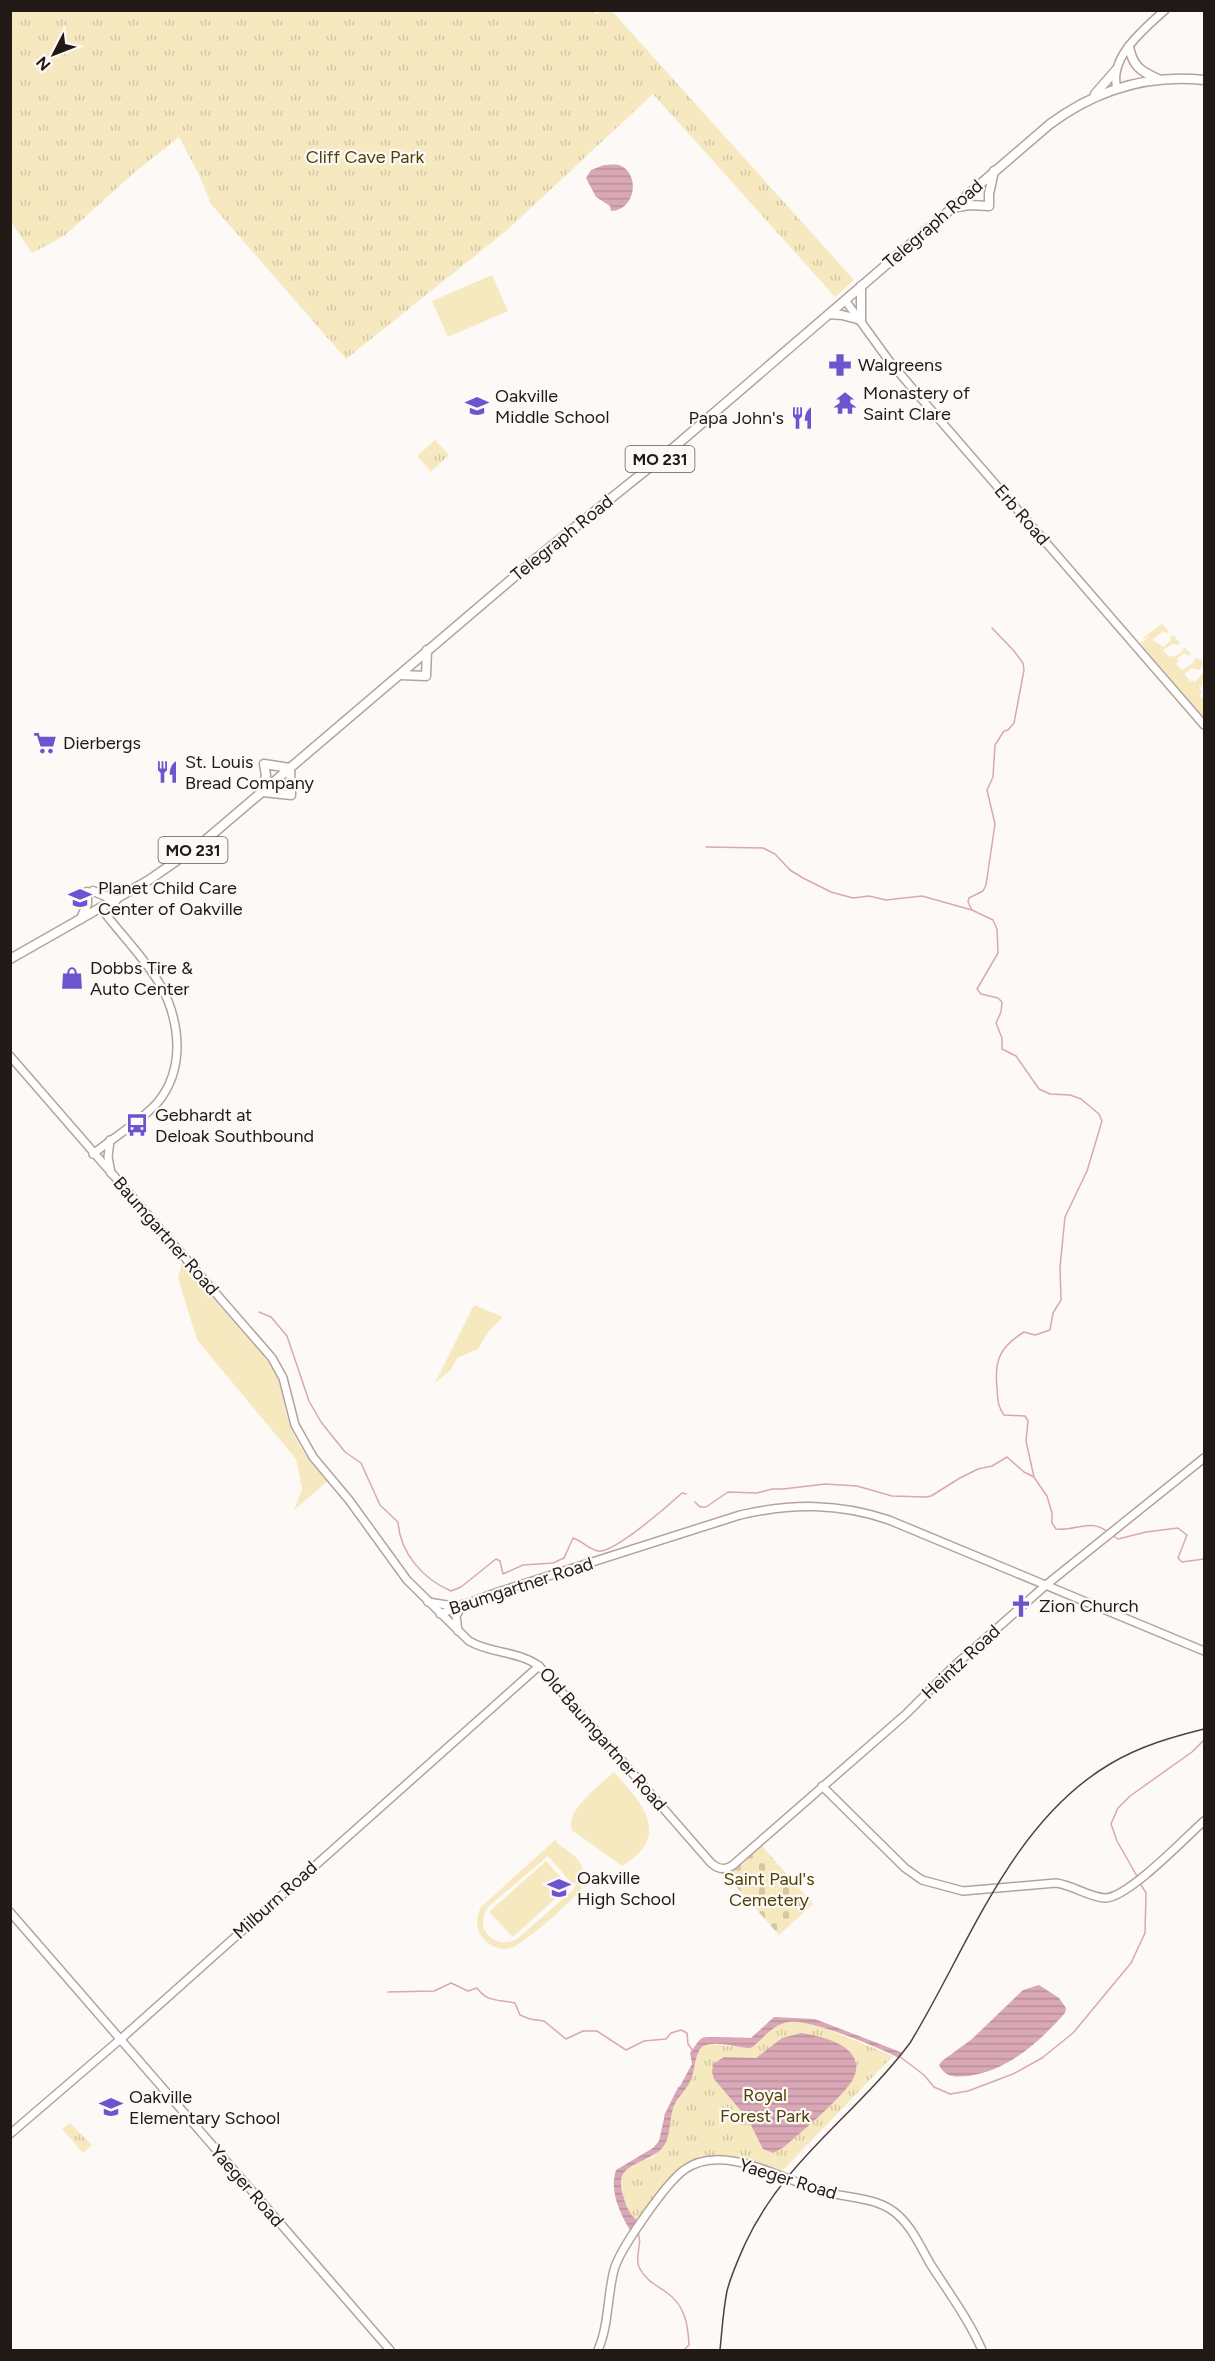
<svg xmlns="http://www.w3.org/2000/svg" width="1215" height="2361" font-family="Figtree,sans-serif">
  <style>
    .grass { fill: #f6e9c0; fill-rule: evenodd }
    .cemetery { fill: url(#cemetery-stones) }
    .park { fill: url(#park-tufts) }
    .water { fill: url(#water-rules) }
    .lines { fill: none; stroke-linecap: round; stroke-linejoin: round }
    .stream { stroke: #d9a7b6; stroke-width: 1.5 }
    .secondary-casing { stroke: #b5a39b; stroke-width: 10 }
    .primary-casing { stroke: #b5a39b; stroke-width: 11 }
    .secondary { stroke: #fff; stroke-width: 7 }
    .primary { stroke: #fff; stroke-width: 8 }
    .rail { stroke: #4b4441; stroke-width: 1.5 }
    .labels { text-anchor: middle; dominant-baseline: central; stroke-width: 4.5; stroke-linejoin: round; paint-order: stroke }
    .shield { fill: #fdf9f7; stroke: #625c5a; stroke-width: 1.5 }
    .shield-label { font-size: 16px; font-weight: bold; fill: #201916 }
    .park-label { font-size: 18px; fill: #504106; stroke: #fdf9f7 }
    .street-label { font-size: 18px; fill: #201916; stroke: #fdf9f7 }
    .poi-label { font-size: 18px; fill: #201916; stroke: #fdf9f7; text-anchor: start }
  </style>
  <defs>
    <pattern id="cemetery-stones" width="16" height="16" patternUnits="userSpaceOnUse" patternTransform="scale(1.5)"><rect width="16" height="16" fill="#f6e9c0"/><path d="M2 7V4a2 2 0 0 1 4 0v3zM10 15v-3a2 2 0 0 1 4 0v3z" fill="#d3c7a4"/></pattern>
    <pattern id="park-tufts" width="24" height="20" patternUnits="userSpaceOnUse" patternTransform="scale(1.5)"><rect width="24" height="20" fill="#f6e9c0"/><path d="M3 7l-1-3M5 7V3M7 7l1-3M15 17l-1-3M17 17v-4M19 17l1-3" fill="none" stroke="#d3c7a4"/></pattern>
    <pattern id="water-rules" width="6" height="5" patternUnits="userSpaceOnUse" patternTransform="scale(1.5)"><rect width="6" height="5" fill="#d9a7b6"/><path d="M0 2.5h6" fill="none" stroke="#ba8f9c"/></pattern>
  </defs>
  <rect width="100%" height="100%" fill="#fdf9f7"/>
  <g class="grass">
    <polygon points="492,275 508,311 448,337 432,301"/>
    <polygon points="1162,624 1169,631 1167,633 1163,631 1152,640 1164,647 1171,640 1170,638 1173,635 1180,643 1178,645 1173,644 1163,650 1169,657 1172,655 1174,657 1182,652 1184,647 1191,654 1189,656 1184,653 1177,659 1178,662 1176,664 1182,670 1192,664 1196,658 1202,660 1203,665 1199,670 1192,668 1184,674 1189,680 1189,682 1192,680 1195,682 1204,672 1202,686 1199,688 1202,692 1200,696 1204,699 1204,719 1142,645 1141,642 1144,642 1150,633 1143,640 1144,637"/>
    <path d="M 182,1262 L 272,1366 C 283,1386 283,1409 292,1430 C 300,1450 313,1466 328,1481 L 294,1510 L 302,1489 L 296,1459 L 197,1340 L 178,1278 Z"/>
    <polygon points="474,1305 503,1317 488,1332 478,1349 457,1358 451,1370 435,1383"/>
    <path d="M 614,1772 C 642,1803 673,1836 622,1866 L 573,1831 C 561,1814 602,1783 614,1772 Z"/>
    <path d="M 555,1840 C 564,1851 580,1855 583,1870 C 584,1876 584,1883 581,1888 C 577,1898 521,1946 511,1948 C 500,1951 489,1946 482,1937 C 475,1927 476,1917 481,1907 ZM 548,1856 L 575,1887 L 573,1890 L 517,1939 C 503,1946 489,1941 483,1927 L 484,1915 L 488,1907 Z"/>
    <polygon points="546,1861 569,1886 513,1937 489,1912"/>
  </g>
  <polygon class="cemetery" points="760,1844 813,1904 779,1935 725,1874"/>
  <g class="park">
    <polygon points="592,11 596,14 604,11 612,11 854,280 835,297 653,94 506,231 346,359 211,204 199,175 179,137 135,172 64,236 32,253 11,222 11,11"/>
    <polygon points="435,440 449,455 431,472 417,456"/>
    <path d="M 790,2018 L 817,2025 L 893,2056 L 783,2170 C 749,2161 711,2148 679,2169 C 668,2176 647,2209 638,2220 C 626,2216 616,2184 624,2173 C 629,2164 645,2160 654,2157 L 674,2105 L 691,2080 L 697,2053 L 702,2047 L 710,2044 L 751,2048 L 775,2026 Z"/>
    <polygon points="70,2123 92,2145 83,2153 62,2129"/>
  </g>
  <g class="water">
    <path d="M 604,165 C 608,165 614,164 619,165 C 640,172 637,210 611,211 L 610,206 L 596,197 L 586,178 L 591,170 Z"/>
    <path d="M 1039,1985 L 1059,1998 L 1066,2008 L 1065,2013 C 1039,2042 1008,2071 968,2076 C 956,2077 945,2078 939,2065 L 942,2061 L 972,2039 L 1023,1990 Z"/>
    <path d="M 774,2017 L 815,2019 L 903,2053 L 899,2058 C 880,2048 807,2017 788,2022 C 772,2025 763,2039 751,2048 C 738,2048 713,2039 702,2047 C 695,2053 695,2068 692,2077 C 688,2089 677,2097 673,2108 C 670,2119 670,2130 667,2140 C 659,2162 623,2160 621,2181 C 620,2191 628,2217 638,2220 L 631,2232 C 620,2213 609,2192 616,2170 L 653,2148 L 659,2141 L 665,2114 L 692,2064 L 690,2053 C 693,2049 698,2041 702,2038 C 706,2036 742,2038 751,2038 Z"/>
    <path d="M 801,2033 C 821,2036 867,2046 854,2077 C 847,2094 800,2133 784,2147 L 773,2153 L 763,2149 L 748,2119 L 714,2079 L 712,2072 L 713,2064 L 724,2057 L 756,2058 L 782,2038 Z"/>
  </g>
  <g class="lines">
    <g class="stream">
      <path d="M 706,847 L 763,848 L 775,854 L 790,870 L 803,878 L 831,892 L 853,898 L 869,896 L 886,900 L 922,896 L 972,910 L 993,920 L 997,929 L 998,953 L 977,989 L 981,994 L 998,998 L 1002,1002 L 1001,1012 L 996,1023 L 1002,1038 L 1002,1049 L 1016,1056 L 1039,1089 L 1050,1094 L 1070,1095 L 1081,1099 L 1099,1114 L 1102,1121 L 1087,1171 L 1065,1217 L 1060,1267 L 1061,1300 L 1053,1313 L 1050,1330 L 1035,1335 L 1024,1332 C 1000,1347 994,1360 997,1388 C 998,1399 997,1405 1004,1415 L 1025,1416 L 1028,1421 L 1026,1441 L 1034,1477"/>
      <polyline points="972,910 968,902 969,898 983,891 986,885 995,824 987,790 993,777 995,745 1004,731 1008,730 1014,723 1024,670 1023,663 1014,651 992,628"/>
      <path d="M 259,1312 L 271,1317 L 287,1336 L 309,1401 L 321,1422 L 345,1452 L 361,1463 L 380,1505 L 398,1522 C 400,1553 423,1579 451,1591 L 461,1587 L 496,1559 L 500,1561 L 503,1574 L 523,1565 L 553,1563 L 564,1558 L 573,1538 C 582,1541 589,1549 598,1551 C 613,1554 669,1505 682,1493 L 686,1494"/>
      <path d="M 695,1502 L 700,1507 L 706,1507 L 728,1492 L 757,1493 L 772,1489 L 783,1489 L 825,1484 L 857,1486 L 892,1496 L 926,1497 L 931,1496 L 960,1478 L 978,1469 L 992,1466 L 1007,1457 L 1024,1472 L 1034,1477 L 1040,1486 L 1047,1496 L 1052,1513 L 1052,1523 L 1056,1529 C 1077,1531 1090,1518 1108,1532"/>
      <polyline points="1112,1535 1118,1539 1146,1532 1178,1528 1187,1535 1178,1558 1182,1562 1204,1559"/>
      <polyline points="1138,1878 1117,1841 1111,1824 1118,1808 1130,1796 1192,1752 1204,1740"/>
      <path d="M 388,1992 L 434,1991 L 451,1983 L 468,1991 L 477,1988 C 488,2003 498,1999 515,2003 L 520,2015 L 530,2019 L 544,2021 L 566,2039 L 583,2031 L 597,2031 L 626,2050 L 644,2041 L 666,2039 L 671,2033 L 681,2030 L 687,2033 L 688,2044 L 693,2051"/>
      <polyline points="899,2056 924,2075 934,2087 950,2094 968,2091 1013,2074 1042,2058 1073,2033 1131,1963 1145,1933 1146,1893 1140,1883"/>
      <polyline points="665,2115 679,2087"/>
      <path d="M 637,2231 C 644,2243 634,2255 639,2267 C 645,2280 656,2285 666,2292 C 685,2305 688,2324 689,2345 L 684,2350"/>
    </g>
    <g class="secondary-casing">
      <g id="secondary">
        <path d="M 1117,88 C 1108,58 1144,29 1165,10"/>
        <polyline points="845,300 890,362 919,396 1204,725"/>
        <path d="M 10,1056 L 272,1358 L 283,1378 L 295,1425 L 313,1457 L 349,1500 L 407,1580 L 469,1641 C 491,1654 519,1651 539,1666 L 711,1863 C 718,1869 725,1871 733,1865 L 906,1714 L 952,1668 L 1046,1585 L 1204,1458"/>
        <polyline points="110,1140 108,1157 111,1173"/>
        <path d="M 93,1154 C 114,1137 140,1122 158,1102 C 171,1086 177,1067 177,1046 C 176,984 135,954 101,908"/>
        <polyline points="428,1602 453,1606"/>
        <path d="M 440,1614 L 498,1592 L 740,1515 C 792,1503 839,1503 889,1520 L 1204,1651"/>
        <polyline points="458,1631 456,1616 463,1604"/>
        <path d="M 822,1786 L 905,1868 L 922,1880 L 963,1891 L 1056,1883 C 1073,1885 1088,1897 1105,1898 C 1128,1898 1185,1838 1204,1821"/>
        <polyline points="10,1912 390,2350"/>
        <polyline points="10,2134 123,2037 539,1666"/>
        <path d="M 598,2350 C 609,2325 607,2297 614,2270 C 619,2250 666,2183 684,2170 C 724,2141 786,2182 826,2192 C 851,2199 880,2197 899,2216 C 913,2229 921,2248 931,2265 C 949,2293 969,2320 982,2350"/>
      </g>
    </g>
    <g class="primary-casing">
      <g id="primary">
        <path d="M 1129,47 C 1133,66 1140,71 1158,79"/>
        <polyline points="1095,94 1116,70"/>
        <polyline points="952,208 969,205 989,206 989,194 994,171"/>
        <polyline points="829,314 842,315 861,320 861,286"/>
        <polyline points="400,675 426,676 427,650"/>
        <polyline points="263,792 291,795 290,768"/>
        <polyline points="263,792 266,775 264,764 290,768"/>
        <polyline points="93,891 116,900"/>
        <polyline points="81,919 87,904 87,892"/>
        <path d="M 10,959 L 149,880 L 202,843 L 534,560 L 665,455 L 1050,124 C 1096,90 1148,74 1204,80"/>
      </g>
    </g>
    <use href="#secondary" class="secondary"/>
    <use href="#primary" class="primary"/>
    <path class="rail" d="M 720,2350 C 722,2331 723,2311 727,2291 C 731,2275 738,2260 745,2244 C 784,2160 856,2115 910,2043 C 968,1948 1010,1823 1110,1764 C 1140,1746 1172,1737 1204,1729"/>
  </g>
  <defs>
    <g id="pharmacy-bare" transform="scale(1.8)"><path d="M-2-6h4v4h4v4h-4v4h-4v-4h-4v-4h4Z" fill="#6c54ce" stroke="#fdf9f7" stroke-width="2.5" paint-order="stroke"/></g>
    <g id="temple-bare" transform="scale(1.8)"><path d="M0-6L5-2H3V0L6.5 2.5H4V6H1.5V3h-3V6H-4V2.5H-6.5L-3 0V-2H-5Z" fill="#6c54ce" stroke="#fdf9f7" stroke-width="2.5" paint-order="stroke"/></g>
    <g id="school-bare" transform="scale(1.8)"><path d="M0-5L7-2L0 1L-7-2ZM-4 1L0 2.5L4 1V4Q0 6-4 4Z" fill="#6c54ce" stroke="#fdf9f7" stroke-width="2.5" paint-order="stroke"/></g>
    <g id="restaurant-bare" transform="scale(1.8)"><path d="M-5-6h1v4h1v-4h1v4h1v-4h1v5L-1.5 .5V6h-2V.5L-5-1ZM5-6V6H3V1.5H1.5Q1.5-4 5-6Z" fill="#6c54ce" stroke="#fdf9f7" stroke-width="2.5" paint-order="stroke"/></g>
    <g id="supermarket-bare" transform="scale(1.8)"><path d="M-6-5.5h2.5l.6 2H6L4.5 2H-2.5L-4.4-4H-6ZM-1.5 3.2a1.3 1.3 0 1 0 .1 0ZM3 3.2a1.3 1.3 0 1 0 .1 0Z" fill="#6c54ce" stroke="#fdf9f7" stroke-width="2.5" paint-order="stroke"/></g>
    <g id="shop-bare" transform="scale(1.8)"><path d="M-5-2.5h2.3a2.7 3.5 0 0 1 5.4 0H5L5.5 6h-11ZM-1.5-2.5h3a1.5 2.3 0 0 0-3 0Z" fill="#6c54ce" stroke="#fdf9f7" stroke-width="2.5" paint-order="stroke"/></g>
    <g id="bus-bare" transform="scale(1.8)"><path d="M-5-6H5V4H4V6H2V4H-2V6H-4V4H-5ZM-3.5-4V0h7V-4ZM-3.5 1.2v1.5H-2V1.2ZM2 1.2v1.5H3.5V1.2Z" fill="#6c54ce" stroke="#fdf9f7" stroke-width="2.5" paint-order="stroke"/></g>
    <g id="church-bare" transform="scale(1.8)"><path d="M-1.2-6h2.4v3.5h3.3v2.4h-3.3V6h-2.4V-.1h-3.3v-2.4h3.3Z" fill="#6c54ce" stroke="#fdf9f7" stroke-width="2.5" paint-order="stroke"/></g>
  </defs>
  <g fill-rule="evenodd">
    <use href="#pharmacy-bare" x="840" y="365"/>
    <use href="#temple-bare" x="845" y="403"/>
    <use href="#school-bare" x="477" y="406"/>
    <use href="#restaurant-bare" x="802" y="418"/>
    <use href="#supermarket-bare" x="45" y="743"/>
    <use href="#restaurant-bare" x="167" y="772"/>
    <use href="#school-bare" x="80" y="898"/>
    <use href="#shop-bare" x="72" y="978"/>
    <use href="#bus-bare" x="137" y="1125"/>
    <use href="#church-bare" x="1021" y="1606"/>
    <use href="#school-bare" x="559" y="1888"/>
    <use href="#school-bare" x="111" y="2107"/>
  </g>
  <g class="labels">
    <g class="shield">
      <rect x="625.5" y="446" width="69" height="26" rx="4.5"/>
      <rect x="158.5" y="837" width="69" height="26" rx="4.5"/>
    </g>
    <g class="shield-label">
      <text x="660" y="459">MO 231</text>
      <text x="193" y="850">MO 231</text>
    </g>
    <g class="park-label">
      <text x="365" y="157">Cliff Cave Park</text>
      <text x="769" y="1879">Saint Paul's<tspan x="769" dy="21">Cemetery</tspan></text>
      <text x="765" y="2095">Royal<tspan x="765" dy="21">Forest Park</tspan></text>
    </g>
    <g class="street-label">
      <text transform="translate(933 224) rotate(-41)">Telegraph Road</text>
      <text transform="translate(1022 515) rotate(49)">Erb Road</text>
      <text transform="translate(562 538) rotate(-39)">Telegraph Road</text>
      <text transform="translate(166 1236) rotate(49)">Baumgartner Road</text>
      <text transform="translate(521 1586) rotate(-18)">Baumgartner Road</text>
      <text transform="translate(961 1662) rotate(-43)">Heintz Road</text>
      <text transform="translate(603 1739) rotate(49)">Old Baumgartner Road</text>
      <text transform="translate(275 1900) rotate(-42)">Milburn Road</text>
      <text transform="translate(788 2179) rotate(17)">Yaeger Road</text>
      <text transform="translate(247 2186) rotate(49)">Yaeger Road</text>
    </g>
    <g class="poi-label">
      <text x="858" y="365">Walgreens</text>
      <text x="863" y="393">Monastery of<tspan x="863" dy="21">Saint Clare</tspan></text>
      <text x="495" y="396">Oakville<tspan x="495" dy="21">Middle School</tspan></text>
      <text x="784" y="418" text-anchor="end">Papa John's</text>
      <text x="63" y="743">Dierbergs</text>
      <text x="185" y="762">St. Louis<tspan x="185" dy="21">Bread Company</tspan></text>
      <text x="98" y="888">Planet Child Care<tspan x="98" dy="21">Center of Oakville</tspan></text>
      <text x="90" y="968">Dobbs Tire &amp;<tspan x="90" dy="21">Auto Center</tspan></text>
      <text x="155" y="1115">Gebhardt at<tspan x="155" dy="21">Deloak Southbound</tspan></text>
      <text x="1039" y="1606">Zion Church</text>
      <text x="577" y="1878">Oakville<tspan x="577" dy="21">High School</tspan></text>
      <text x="129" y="2097">Oakville<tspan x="129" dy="21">Elementary School</tspan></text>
    </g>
  </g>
  <rect width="1215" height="2361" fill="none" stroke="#201916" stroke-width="24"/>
  <g transform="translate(54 54) rotate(228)" stroke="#fdf9f7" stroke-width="4.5" paint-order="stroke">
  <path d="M0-4.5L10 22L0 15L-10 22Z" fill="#201916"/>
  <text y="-9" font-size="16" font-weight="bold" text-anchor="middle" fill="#201916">N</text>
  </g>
</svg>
